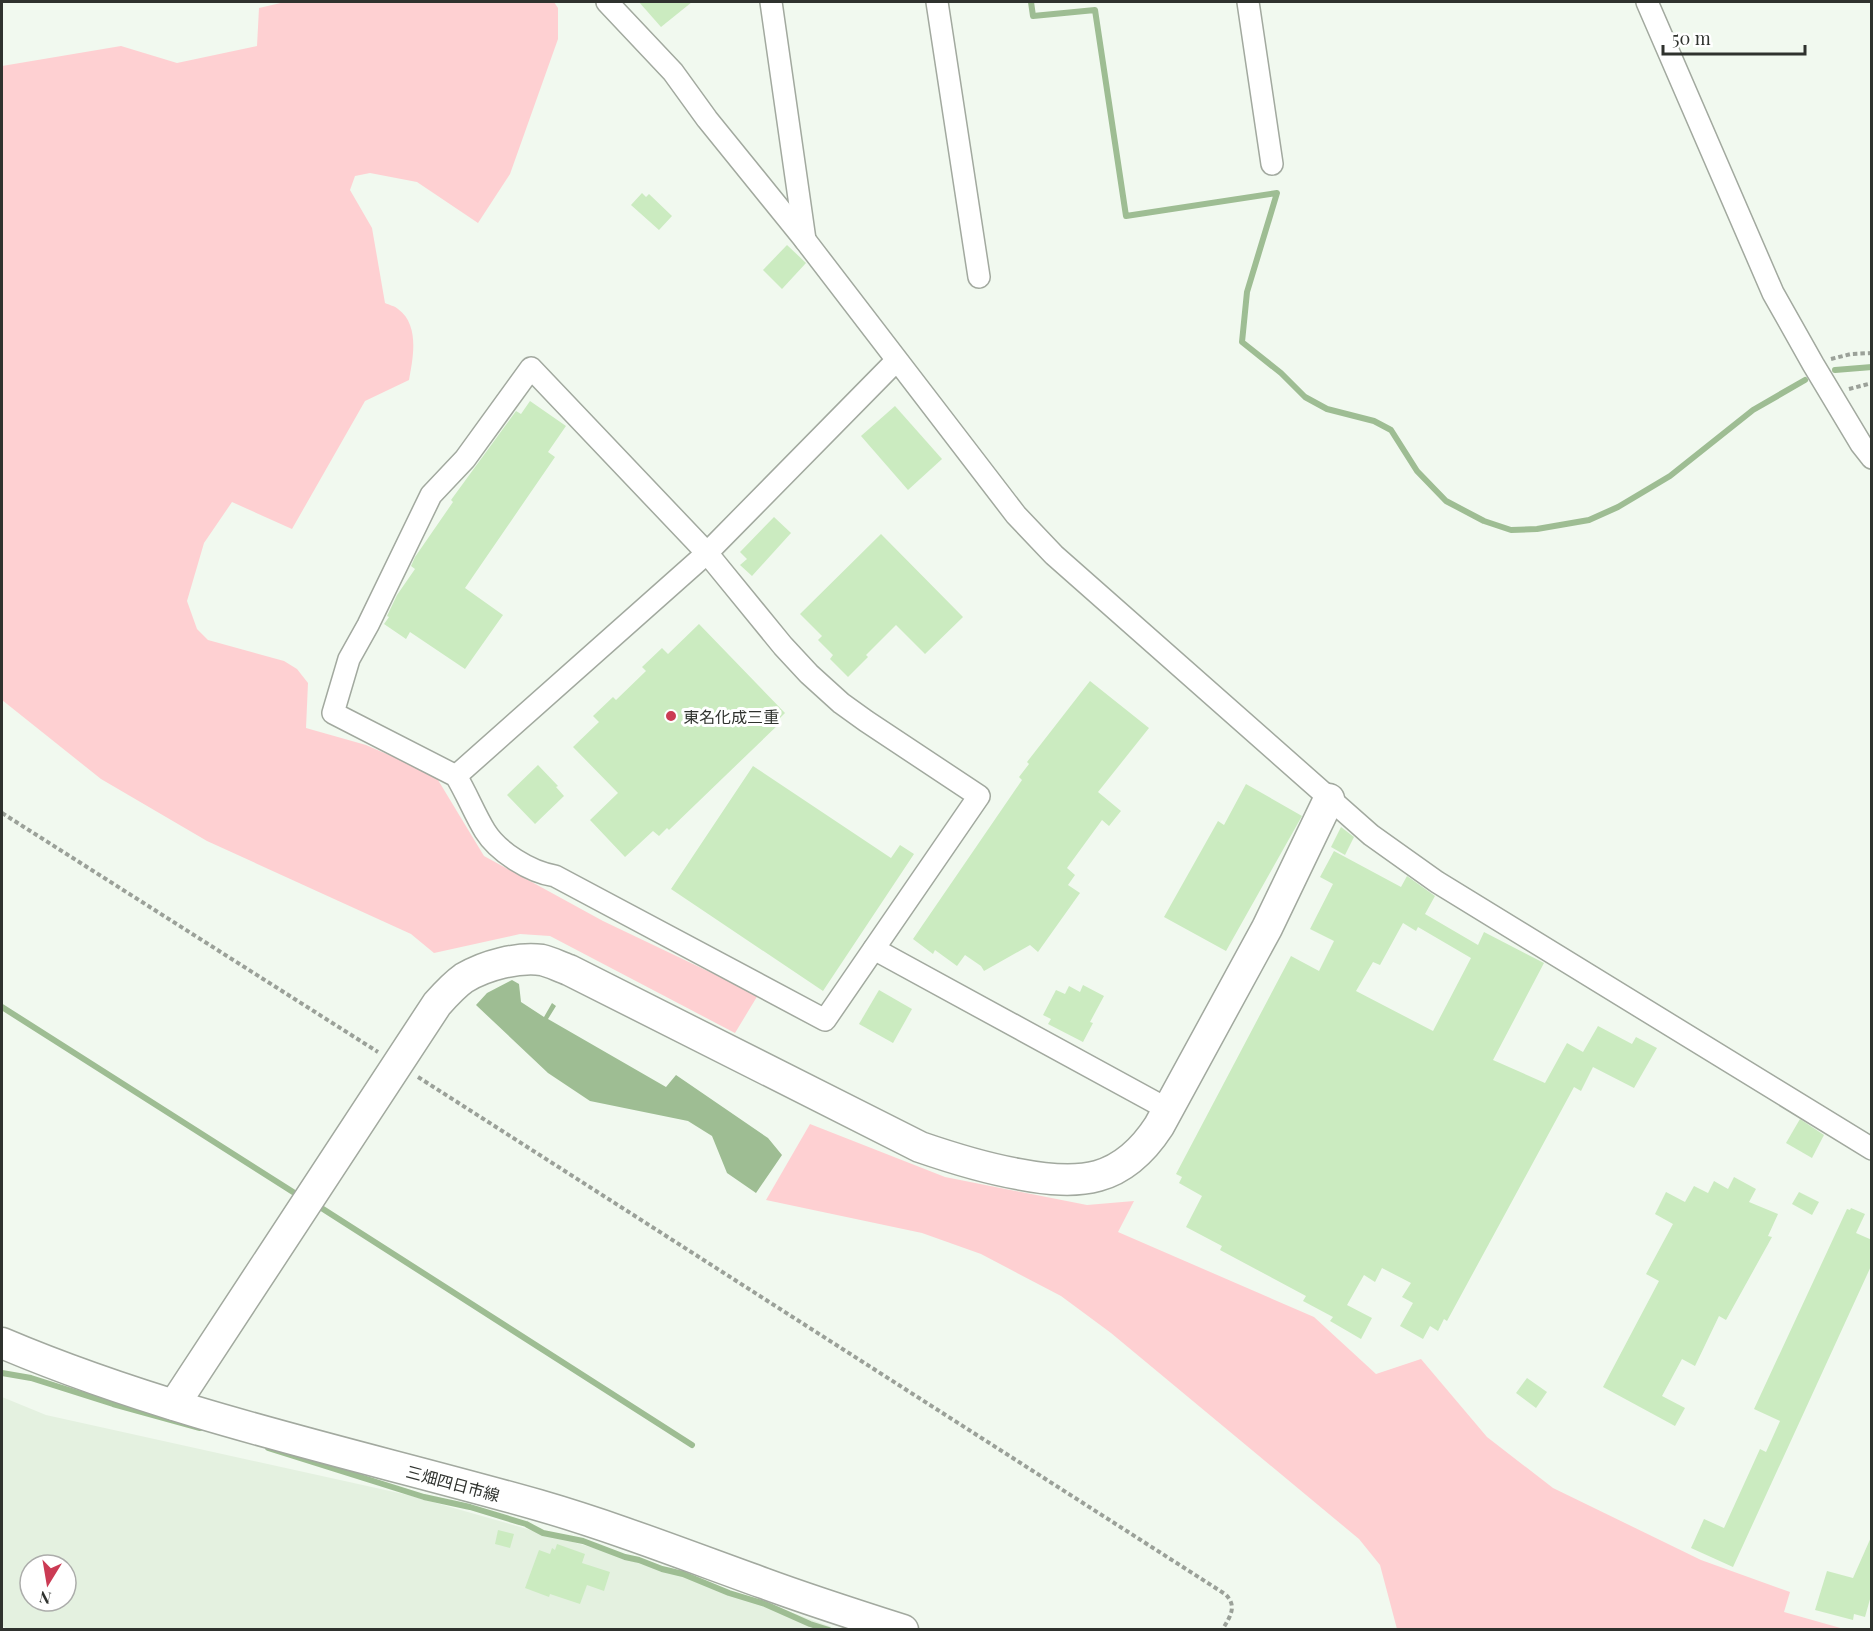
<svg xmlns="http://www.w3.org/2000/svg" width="1873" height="1631" font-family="'Playfair Display','Noto Sans JP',serif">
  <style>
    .built { fill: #e4f1e0; fill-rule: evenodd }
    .green { fill: #fed0d2 }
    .water { fill: #9ebd93 }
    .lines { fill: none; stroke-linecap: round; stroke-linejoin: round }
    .stream { stroke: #9ebd93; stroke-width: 6 }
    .building { fill: #cbebc0; fill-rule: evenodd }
    .street-casing { stroke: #a2a99f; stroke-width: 24 }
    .secondary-casing { stroke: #a2a99f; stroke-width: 33 }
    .path { stroke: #9ba199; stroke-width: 4; stroke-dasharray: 4.5 3; stroke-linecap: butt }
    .street { stroke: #fff; stroke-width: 21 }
    .secondary { stroke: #fff; stroke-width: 30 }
    .poi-dot { fill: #cb3b54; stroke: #fff; stroke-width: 2 }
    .labels { text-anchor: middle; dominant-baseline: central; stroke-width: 6; stroke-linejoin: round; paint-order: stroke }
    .poi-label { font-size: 16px; fill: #2f322e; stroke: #fff; text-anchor: start }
    .street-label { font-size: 16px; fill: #2f322e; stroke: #fff }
  </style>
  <rect width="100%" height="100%" fill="#f1f9ef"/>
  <path class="built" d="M 2,1397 L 46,1415 L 408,1495 L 685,1574 L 837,1629 L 8,1630 L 2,1625 ZM 30,1565 L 66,1565 L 66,1601 L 30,1601 Z"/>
  <g class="green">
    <path d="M 285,2 L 554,2 L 558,8 L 558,39 L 510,174 L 478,223 L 417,182 L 370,173 L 355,176 L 350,190 L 372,228 L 385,303 C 389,305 395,306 398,309 C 420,325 413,358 409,380 L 365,401 L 292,529 L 232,502 L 204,543 L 187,601 L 197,629 L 208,640 L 284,661 L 297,669 L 308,683 L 306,728 L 366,745 L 435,775 L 484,856 L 603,921 L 758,995 L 735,1033 L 550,936 L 520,934 L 434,953 L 411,934 L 207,841 L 101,779 L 2,700 L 2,66 L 121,46 L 177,63 L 257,46 L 259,8 Z"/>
    <polygon points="810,1124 945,1177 1087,1205 1134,1201 1118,1232 1314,1317 1376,1374 1421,1359 1487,1437 1553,1488 1701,1560 1790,1592 1784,1612 1844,1629 1397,1629 1380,1565 1359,1539 1111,1333 1061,1296 981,1254 922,1233 766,1200"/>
  </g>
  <polygon class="water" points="512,980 519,984 521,1002 544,1017 552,1003 556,1006 548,1019 666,1087 676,1075 768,1138 782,1155 756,1193 727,1173 712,1136 688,1121 590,1101 548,1073 476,1005 487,993"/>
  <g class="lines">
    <g class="stream">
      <polyline points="1031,2 1033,16 1095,10 1126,216 1277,193 1247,292 1242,342 1281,373 1305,397 1327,409 1374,421 1391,430 1417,471 1446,501 1484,521 1511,530 1537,529 1589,520 1618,507 1670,476 1753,410 1805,380"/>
      <polyline points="1835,370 1872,367"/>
      <polyline points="2,1007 293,1192"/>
      <polyline points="323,1209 692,1445"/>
      <polyline points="2,1373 31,1378 113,1404 200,1428"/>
      <polyline points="268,1448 424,1497 470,1507 526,1524 543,1533 583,1541 625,1557 639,1560 662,1569 683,1574 729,1593 765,1604 810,1624 829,1630"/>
    </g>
  </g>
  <g class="building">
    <polygon points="639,2 692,2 661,27"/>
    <polygon points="642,193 646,197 649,194 672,216 659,230 631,205"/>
    <polygon points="787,245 806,263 782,289 763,270"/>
    <polygon points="530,401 566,426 548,452 555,457 465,588 503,615 465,669 410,632 406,639 384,624 389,617 387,616 397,595 415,569 411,566 415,557 453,502 451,500 516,411 521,414"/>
    <polygon points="895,406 942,459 908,490 861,436"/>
    <polygon points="774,517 791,533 752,576 740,565 747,559 740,552"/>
    <polygon points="881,534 963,617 925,654 896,625 866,655 868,657 848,677 830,659 833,655 818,640 822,636 800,614"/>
    <polygon points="699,624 785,713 777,721 780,723 669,830 667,828 659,836 653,831 625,857 590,820 618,793 573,747 599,722 593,716 613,697 616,700 646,671 642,667 662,648 668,654"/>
    <polygon points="1090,681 1149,728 1098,792 1121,811 1109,826 1102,820 1067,868 1075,875 1068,885 1080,893 1038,952 1030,945 984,971 981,966 965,955 957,966 935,950 933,954 913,939 1022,780 1019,777 1029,764 1027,762"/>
    <polygon points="538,765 558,786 556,787 564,796 535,824 507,795"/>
    <polygon points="753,766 891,858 900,845 914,854 823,991 671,889"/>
    <polygon points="1246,784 1302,816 1226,951 1164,917 1218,821 1224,825"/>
    <polygon points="1341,827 1354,837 1345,855 1331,847"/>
    <path d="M 1334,851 L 1401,887 L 1407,876 L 1435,896 L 1425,914 L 1478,945 L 1484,932 L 1544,963 L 1493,1060 L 1545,1083 L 1567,1043 L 1583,1052 L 1598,1026 L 1632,1044 L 1636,1037 L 1657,1048 L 1634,1088 L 1593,1067 L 1581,1091 L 1574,1087 L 1447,1321 L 1444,1319 L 1438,1331 L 1430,1326 L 1423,1339 L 1400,1326 L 1413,1303 L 1402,1297 L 1411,1283 L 1382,1268 L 1375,1282 L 1364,1275 L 1347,1305 L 1372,1318 L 1361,1339 L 1330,1321 L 1333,1317 L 1303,1301 L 1306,1296 L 1220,1250 L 1222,1246 L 1186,1227 L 1202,1196 L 1179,1183 L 1182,1177 L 1176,1174 L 1291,956 L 1319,971 L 1334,941 L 1310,929 L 1333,884 L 1320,877 ZM 1403,923 L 1416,931 L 1418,927 L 1471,958 L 1433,1031 L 1356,991 L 1373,962 L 1380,965 Z"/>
    <polygon points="1083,985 1104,996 1090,1022 1093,1023 1083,1042 1048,1024 1051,1019 1043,1015 1056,990 1065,994 1069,986 1080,992"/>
    <polygon points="879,990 912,1009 893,1043 859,1024"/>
    <polygon points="1800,1119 1824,1135 1812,1158 1786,1143"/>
    <polygon points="1734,1177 1756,1189 1749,1202 1778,1214 1768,1236 1772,1237 1726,1320 1719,1316 1695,1366 1682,1359 1662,1396 1685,1408 1675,1426 1603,1387 1659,1281 1646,1274 1673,1224 1655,1214 1666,1192 1685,1202 1694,1186 1708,1193 1714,1181 1728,1189"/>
    <polygon points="1799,1192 1819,1202 1812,1215 1792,1204"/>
    <polygon points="1851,1208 1865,1214 1856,1233 1872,1240 1872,1264 1733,1567 1691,1548 1704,1519 1724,1528 1760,1449 1766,1452 1780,1421 1754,1409 1847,1209 1850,1210"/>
    <polygon points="1527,1378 1547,1392 1536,1408 1516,1393"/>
    <polygon points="498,1530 514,1534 510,1548 495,1544"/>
    <polygon points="1872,1535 1872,1592 1865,1617 1854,1614 1853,1620 1815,1610 1827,1571 1853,1578"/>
    <polygon points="557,1544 585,1554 582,1563 610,1572 604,1591 587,1585 580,1604 550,1594 549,1597 525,1588 539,1550 550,1554 552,1548 555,1550"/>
  </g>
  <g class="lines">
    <g class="street-casing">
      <g id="street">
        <polyline points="607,2 673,72 707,119 805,240 1016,515 1054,555 1371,835 1437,882 1872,1149"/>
        <polyline points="771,2 805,240"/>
        <polyline points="937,2 979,277"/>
        <polyline points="1248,2 1272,164"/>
        <polyline points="1647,2 1773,293 1813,364 1861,444 1872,458"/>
        <path d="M 531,368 L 707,553 L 783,646 L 809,674 L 841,703 L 866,721 L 979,796 L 825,1020 L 555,876 C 530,872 498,852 485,831 C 474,813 467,794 456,776 L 333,713 L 349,659 L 368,625 L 431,495 L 465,459 Z"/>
        <polyline points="456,776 707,553 896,361"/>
        <polyline points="874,949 1169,1110"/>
      </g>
    </g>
    <g class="secondary-casing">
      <g id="secondary">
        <path d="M 2,1343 C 174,1416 358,1454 538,1505 C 614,1527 688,1556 763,1583 C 809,1600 856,1615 903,1630"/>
        <path d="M 174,1405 L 437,1004 C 445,995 454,985 464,978 C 486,965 517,957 542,960 C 551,962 560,967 569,970 L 920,1147 C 952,1158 984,1168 1018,1174 C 1080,1186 1122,1183 1159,1126 L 1267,928 L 1329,799"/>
      </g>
    </g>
    <g class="path">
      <polyline points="1831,359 1851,354 1872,353"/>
      <polyline points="1849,389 1872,383"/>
      <polyline points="2,813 378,1052"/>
      <path d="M 418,1077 L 1225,1594 C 1238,1606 1230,1617 1222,1630"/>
    </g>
    <use href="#street" class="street"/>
    <use href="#secondary" class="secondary"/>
  </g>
  <circle class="poi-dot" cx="671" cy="716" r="6"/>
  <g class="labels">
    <g class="poi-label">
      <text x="683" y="716">東名化成三重</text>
    </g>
    <g class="street-label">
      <text transform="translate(453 1483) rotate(15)">三畑四日市線</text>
    </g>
  </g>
  <rect width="1873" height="1631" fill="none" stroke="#2f322e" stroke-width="6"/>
  <g transform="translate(48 1583) rotate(191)"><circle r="28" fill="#ffffff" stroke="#acadab" stroke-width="1.5"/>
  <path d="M0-4.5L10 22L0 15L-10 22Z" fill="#cb3b54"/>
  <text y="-9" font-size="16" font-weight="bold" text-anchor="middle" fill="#2f322e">N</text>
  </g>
  <path d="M1663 45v9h142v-9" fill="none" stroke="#2f322e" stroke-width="3"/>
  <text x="1672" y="45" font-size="18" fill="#2f322e" stroke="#ffffff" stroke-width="4.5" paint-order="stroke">50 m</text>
</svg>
